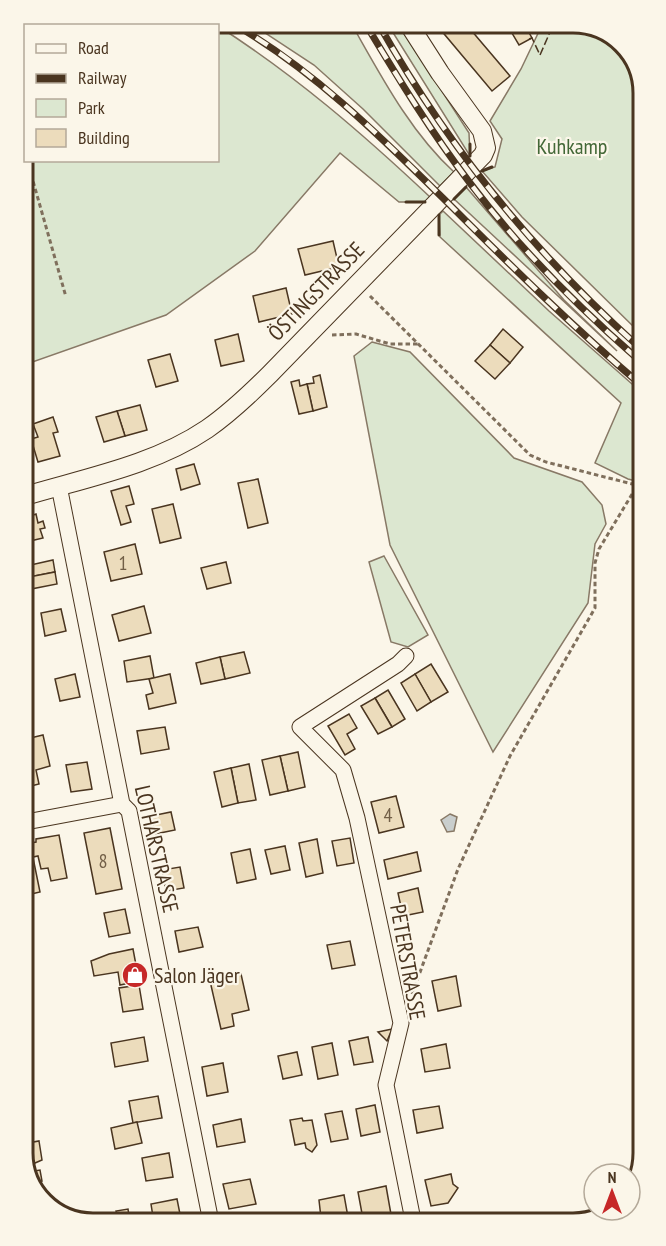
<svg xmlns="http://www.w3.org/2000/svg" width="666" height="1246" font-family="'PT Sans Narrow',sans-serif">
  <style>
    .green { fill: #dce7d0; stroke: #887966; stroke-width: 1.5 }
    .water { fill: #c9cecd; stroke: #887966; stroke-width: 1.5 }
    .building { fill: #ecdcbc; stroke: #4a3520; stroke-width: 1.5 }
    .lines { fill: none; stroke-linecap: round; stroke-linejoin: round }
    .minor-casing { stroke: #4a3520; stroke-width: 17 }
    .tertiary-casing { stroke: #4a3520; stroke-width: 20 }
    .path { stroke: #7f6f5c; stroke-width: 3; stroke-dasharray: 4.5 3; stroke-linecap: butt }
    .minor { stroke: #fbf6e9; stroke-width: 15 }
    .tertiary { stroke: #fbf6e9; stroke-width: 18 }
    .rail-casing { stroke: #4a3520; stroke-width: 7 }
    .rail { stroke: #fbf6e9; stroke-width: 4.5; stroke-dasharray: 14; stroke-linecap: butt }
    .fence { stroke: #4a3520; stroke-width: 1.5; stroke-dasharray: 8 3; stroke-linecap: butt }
    .wall { stroke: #4a3520; stroke-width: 3 }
    .labels { text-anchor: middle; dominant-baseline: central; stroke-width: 4.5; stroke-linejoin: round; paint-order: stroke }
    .number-label { font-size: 20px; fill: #725f47 }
    .park-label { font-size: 22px; fill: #436837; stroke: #fbf6e9 }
    .street-label { font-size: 22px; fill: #4a3520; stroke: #fbf6e9 }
    .poi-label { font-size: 22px; fill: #4a3520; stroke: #fbf6e9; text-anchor: start }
    .rim { fill: none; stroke: #4a3520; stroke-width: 3 }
  </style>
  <rect width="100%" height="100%" fill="#fbf6e9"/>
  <g class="green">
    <polygon points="93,23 211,23 216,25 86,25"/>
    <path d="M 250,23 L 351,23 C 380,74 410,132 454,172 L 440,186 L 363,109 L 314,65 Z"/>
    <polygon points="387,23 398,23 469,133 470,156"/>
    <polygon points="543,23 578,23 612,35 638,66 639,332 522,217 482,171 495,167 502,139 490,121 521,69"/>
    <path d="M 218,26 C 295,75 363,134 430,197 L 425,202 L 399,202 L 340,153 L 255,251 L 166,315 L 24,365 L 23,89 L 25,82 L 26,160 L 218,160 Z"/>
    <polygon points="466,187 564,300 617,351 454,199"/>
    <polygon points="443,211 549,311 640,391 640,482 628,479 595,463 621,403 440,237 439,215"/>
    <polygon points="372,342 410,352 514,458 582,482 602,505 606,524 595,544 588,603 493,752 390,545 354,356"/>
    <polygon points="384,556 428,635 408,647 391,642 369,562"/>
  </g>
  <polygon class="water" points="450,814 457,817 454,831 447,832 441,820"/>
  <g class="building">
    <polygon points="448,23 465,23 510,76 492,91 440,29"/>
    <polygon points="506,23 527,23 524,24 532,38 519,45"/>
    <polygon points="333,241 339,267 305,275 298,249"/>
    <polygon points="286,288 292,314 259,322 253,296"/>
    <polygon points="503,329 523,347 510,363 490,345"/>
    <polygon points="238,334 244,361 221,366 215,340"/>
    <polygon points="490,345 510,363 495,379 475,361"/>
    <polygon points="170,354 178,381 156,387 148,360"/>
    <polygon points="320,375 327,407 313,411 307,384 314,383 313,377"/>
    <polygon points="299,380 300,386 307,384 313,411 299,414 291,382"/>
    <polygon points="140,405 147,430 125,436 117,411"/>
    <polygon points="117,411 125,436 104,442 96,417"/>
    <polygon points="53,417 58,432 53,433 60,456 38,462 31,439 38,437 33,424"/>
    <polygon points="194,464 200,484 181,490 176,469"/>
    <polygon points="258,479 268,523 248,528 238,483"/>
    <polygon points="129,486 134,504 126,506 131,522 121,525 111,491"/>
    <polygon points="173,504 181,538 160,543 152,509"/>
    <polygon points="36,514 38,523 43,521 45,528 40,529 43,538 30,541 29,537 25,538 25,518"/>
    <polygon points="135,544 142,574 111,581 104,552"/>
    <polygon points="53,560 55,572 29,577 26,566"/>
    <polygon points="226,562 231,583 207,589 201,568"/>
    <polygon points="55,572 57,584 31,589 29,577"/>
    <polygon points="144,606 151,633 119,641 112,615"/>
    <polygon points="61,609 66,631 45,636 41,613"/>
    <polygon points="244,652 250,673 225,679 220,657"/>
    <polygon points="150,656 154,678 127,682 124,661"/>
    <polygon points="220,657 225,679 201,684 196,663"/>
    <polygon points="431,664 448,692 431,702 415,674"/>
    <polygon points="75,674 80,697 60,701 55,679"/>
    <polygon points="170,674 176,703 149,709 146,695 153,693 149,679"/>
    <polygon points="415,674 431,702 417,711 401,683"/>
    <polygon points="388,690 405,719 392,727 375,698"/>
    <polygon points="375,698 392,727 378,734 361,706"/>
    <polygon points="349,714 357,728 347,734 355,749 345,755 328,726"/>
    <polygon points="165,727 169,749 141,754 137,731"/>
    <polygon points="43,735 50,766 36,770 39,784 27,787 26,739"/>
    <polygon points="298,752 305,787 288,791 280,756"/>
    <polygon points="280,756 288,791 270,795 262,760"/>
    <polygon points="87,762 92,789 71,792 66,765"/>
    <polygon points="249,764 256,800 238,803 231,768"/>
    <polygon points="231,768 238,803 222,807 214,772"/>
    <polygon points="396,796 404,827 379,833 371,802"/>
    <polygon points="171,812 175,830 155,834 151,816"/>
    <polygon points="110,828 122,889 96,894 84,833"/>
    <polygon points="59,835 67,878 51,881 48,868 41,869 38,856 33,857 30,843 36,842 36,839"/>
    <polygon points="350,838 354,863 337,866 332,841"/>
    <polygon points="317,839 323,873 306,877 299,843"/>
    <polygon points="30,843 40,892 27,895 26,844"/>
    <polygon points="285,846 290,870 271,874 265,850"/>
    <polygon points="250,849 256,879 237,883 231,853"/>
    <polygon points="417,852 421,871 388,879 384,860"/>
    <polygon points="180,867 184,888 166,891 162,870"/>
    <polygon points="418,888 423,912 403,916 398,893"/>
    <polygon points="125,909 130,933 109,937 104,913"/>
    <polygon points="198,927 203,947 179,952 175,931"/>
    <polygon points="350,941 355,965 332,969 327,945"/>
    <polygon points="133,949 139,981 120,985 118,972 94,976 91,961 109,954"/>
    <polygon points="241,974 249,1010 232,1014 234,1026 221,1029 210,981"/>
    <polygon points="456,976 461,1006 438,1011 432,981"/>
    <polygon points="139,985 143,1009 123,1012 119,988"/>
    <polygon points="392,1029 387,1041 378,1032"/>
    <polygon points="144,1037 148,1061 115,1067 111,1043"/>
    <polygon points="368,1037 373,1062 354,1065 349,1041"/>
    <polygon points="332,1043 338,1075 318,1079 312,1047"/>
    <polygon points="446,1044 450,1068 425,1072 421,1049"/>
    <polygon points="297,1052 302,1075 283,1079 278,1056"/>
    <polygon points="223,1063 228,1092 207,1096 202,1067"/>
    <polygon points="158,1096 162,1118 133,1123 129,1101"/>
    <polygon points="375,1105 380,1132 361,1136 356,1109"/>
    <polygon points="439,1106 443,1128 417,1133 413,1110"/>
    <polygon points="342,1111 348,1139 331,1142 325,1114"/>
    <polygon points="302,1118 303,1121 312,1120 317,1145 312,1152 306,1148 305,1143 295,1145 290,1120"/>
    <polygon points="241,1119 245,1142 217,1147 213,1125"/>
    <polygon points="137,1122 142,1143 115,1149 111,1128"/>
    <polygon points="39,1141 42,1160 28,1166 28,1143"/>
    <polygon points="169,1153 173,1177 146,1181 142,1158"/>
    <polygon points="28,1169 28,1172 40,1170 42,1181 33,1182 33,1186 28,1180"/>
    <polygon points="451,1174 453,1184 458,1188 448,1203 431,1206 425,1180"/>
    <polygon points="250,1179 256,1204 229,1209 223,1184"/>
    <polygon points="386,1186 392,1220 363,1219 358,1192"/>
    <polygon points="344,1195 348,1217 318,1221 317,1218 321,1218 319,1200"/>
    <polygon points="177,1199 181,1219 154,1223 151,1204"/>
    <polygon points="128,1209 130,1223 92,1223 91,1218 117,1214 116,1211"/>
  </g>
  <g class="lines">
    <g class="minor-casing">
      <g id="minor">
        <polyline points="59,486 122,804 129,811 211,1222"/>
        <polyline points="406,656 398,664 300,727 343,770 357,818 401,1023 386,1085 413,1220"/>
        <polyline points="26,822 122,804"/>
      </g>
    </g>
    <g class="tertiary-casing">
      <path id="tertiary" d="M 25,496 C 85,478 154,465 207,429 C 230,413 250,394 270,374 L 483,155 L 486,148 L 482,131 L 440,73 L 408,23"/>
    </g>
    <g class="path">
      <polyline points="23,147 26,156"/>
      <polyline points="27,160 66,297"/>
      <polyline points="370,296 530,455 546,462 640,486"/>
      <polyline points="332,335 356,334 390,344 418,344"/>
      <polyline points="412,994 458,869 510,756 595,608 595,563 599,549 637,486"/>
    </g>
    <use href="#minor" class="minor"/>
    <use href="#tertiary" class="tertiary"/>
    <g class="rail-casing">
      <g id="rail">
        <path d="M 232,23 C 314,70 381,137 448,203 C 510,265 573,327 640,384"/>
        <path d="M 365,23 C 398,78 431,132 470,183 C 519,248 578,307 639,360"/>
        <path d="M 378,23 C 447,146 534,253 639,347"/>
      </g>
    </g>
    <use href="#rail" class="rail"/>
    <polyline class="fence" points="529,39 532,38 540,55 554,23"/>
    <g class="wall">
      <polyline points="470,156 470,144"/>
      <polyline points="482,171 492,167"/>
      <polyline points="454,199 466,187"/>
      <polyline points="406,202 425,202"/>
      <polyline points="439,215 439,235"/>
    </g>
  </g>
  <defs>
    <g id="shop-disc" transform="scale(1.35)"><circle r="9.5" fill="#c62828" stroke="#fbf6e9"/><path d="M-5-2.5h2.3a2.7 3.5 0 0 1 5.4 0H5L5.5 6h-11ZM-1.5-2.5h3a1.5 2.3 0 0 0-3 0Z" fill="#fff"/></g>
  </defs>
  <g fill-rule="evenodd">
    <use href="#shop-disc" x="135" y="975"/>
  </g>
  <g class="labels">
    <g class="number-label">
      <text x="123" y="563">1</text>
      <text x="388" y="815">4</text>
      <text x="103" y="861">8</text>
    </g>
    <g class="park-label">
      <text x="572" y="146">Kuhkamp</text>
    </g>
    <g class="street-label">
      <text transform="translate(316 291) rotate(-46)">ÖSTINGSTRASSE</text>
      <text transform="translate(157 849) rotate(77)">LOTHARSTRASSE</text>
      <text transform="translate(408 962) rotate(80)">PETERSTRASSE</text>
    </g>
    <g class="poi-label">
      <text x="154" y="975">Salon Jäger</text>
    </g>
  </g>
  <path d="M0 0H666V1246H0ZM93 33H573A60 60 0 0 1 633 93V1153A60 60 0 0 1 573 1213H93A60 60 0 0 1 33 1153V93A60 60 0 0 1 93 33Z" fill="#fbf6e9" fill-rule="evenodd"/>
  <path class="rim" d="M93 33H573A60 60 0 0 1 633 93V1153A60 60 0 0 1 573 1213H93A60 60 0 0 1 33 1153V93A60 60 0 0 1 93 33Z"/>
  <rect x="24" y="24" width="195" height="138" fill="#fbf6e9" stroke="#b4a999" stroke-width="1.5"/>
  <rect x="36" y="44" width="30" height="9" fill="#fbf6e9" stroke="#b4a999" stroke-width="1.5"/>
  <text x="78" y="54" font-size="18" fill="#4a3520">Road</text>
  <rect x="36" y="74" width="30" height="9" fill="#4a3520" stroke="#b4a999" stroke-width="1.5"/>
  <text x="78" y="84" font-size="18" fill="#4a3520">Railway</text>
  <rect x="36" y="99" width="30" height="18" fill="#dce7d0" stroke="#b4a999" stroke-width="1.5"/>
  <text x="78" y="114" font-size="18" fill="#4a3520">Park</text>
  <rect x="36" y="129" width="30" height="18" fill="#ecdcbc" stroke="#b4a999" stroke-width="1.5"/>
  <text x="78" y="144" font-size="18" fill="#4a3520">Building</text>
  <g transform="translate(612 1192)"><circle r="28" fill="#fbf6e9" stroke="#b4a999" stroke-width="1.5"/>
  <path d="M0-4.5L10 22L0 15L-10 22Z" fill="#c62828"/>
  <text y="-9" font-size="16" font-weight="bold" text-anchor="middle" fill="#4a3520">N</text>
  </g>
</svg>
